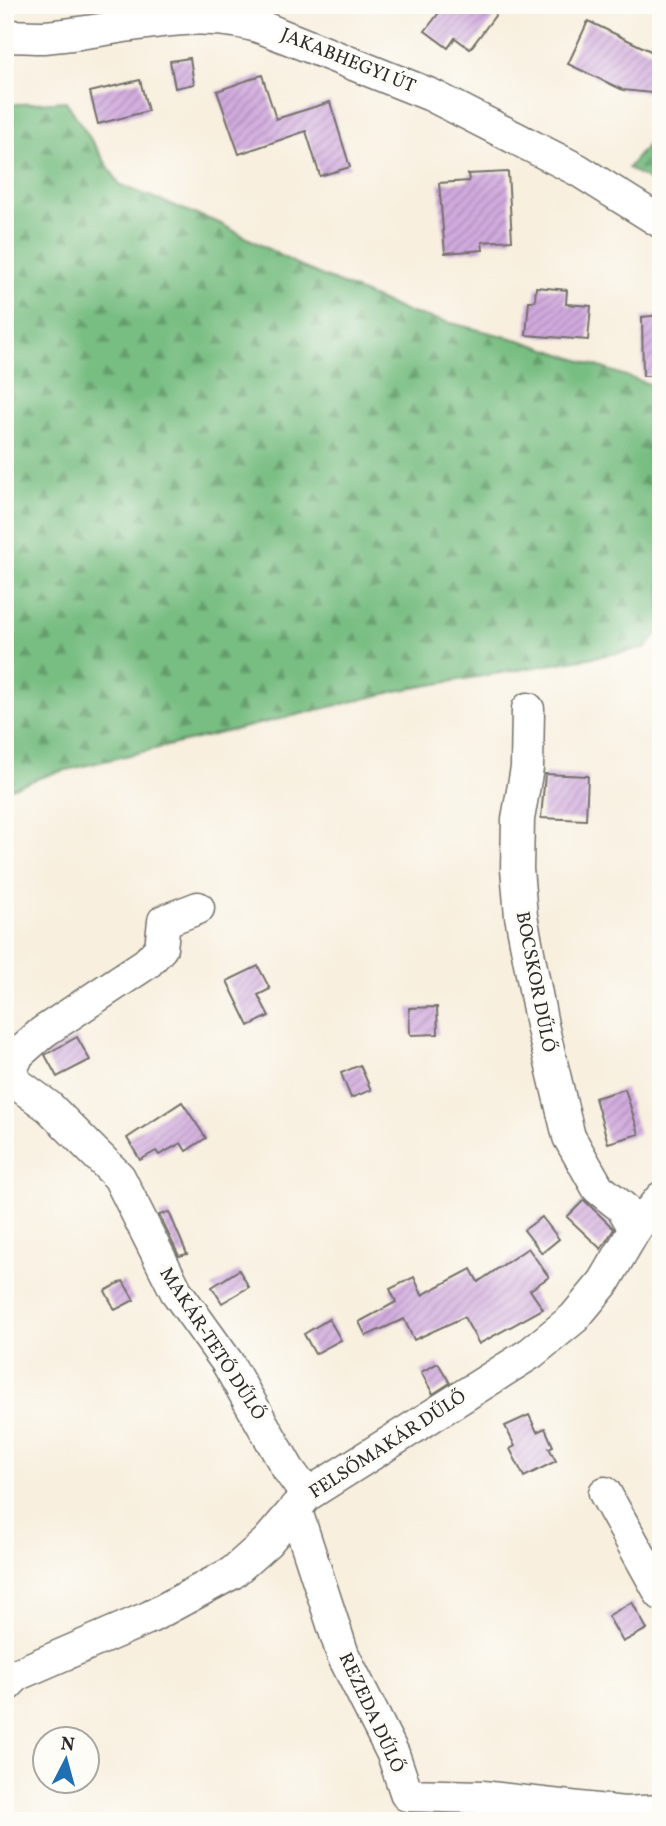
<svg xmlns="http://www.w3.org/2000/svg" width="666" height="1826" font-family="Vollkorn,serif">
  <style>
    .forest { fill: url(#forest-firs); stroke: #527456; stroke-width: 2 }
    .building { fill: url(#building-hatch) }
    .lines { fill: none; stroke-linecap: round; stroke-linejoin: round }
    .minor-casing { stroke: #73706a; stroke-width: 35 }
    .minor { stroke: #fff; stroke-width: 32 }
    .labels { text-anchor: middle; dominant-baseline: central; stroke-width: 7; stroke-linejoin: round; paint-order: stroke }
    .street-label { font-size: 19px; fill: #2b2b2b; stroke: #fdfcf7 }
  </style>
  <defs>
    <pattern id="forest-firs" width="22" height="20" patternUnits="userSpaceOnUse" patternTransform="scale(1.75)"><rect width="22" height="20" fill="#78be82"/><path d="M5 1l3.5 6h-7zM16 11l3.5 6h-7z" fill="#639b6b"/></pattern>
    <pattern id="building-hatch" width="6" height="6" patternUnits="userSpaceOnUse" patternTransform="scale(1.75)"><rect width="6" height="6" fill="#d1aade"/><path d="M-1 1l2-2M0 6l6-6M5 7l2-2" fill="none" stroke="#aa8bb4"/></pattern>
  </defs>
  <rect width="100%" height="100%" fill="#fdfcf7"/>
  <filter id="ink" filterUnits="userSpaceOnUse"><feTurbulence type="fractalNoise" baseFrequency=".0143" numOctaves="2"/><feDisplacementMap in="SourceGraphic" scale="14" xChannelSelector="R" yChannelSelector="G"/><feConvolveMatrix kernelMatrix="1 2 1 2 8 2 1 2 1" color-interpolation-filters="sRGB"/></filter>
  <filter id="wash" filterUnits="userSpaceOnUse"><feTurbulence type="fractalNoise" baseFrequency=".00686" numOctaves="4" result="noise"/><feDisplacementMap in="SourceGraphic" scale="28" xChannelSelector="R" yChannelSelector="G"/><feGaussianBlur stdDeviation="1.57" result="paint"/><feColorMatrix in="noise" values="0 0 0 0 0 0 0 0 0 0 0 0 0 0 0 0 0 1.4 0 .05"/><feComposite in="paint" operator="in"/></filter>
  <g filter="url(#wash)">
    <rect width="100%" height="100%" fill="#f8efde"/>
    <g class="forest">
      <polygon points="66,101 120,185 219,223 302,267 407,312 523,341 661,388 661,629 646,648 401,690 54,773 5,790 5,105"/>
      <polygon points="659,131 661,131 661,187 628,168"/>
    </g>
    <g id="blocks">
      <g class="building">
        <polygon points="445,5 503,5 470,49 455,38 448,48 425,31"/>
        <polygon points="588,21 661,56 661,94 623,90 568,64"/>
        <polygon points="190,58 194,84 175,88 170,61"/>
        <polygon points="262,75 276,119 330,102 350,167 320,176 306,131 239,154 217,91"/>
        <polygon points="140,80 148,111 98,124 90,92"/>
        <polygon points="508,172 512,240 482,242 483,250 445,253 439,183 469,181 468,174"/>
        <polygon points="536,287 567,290 566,304 591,306 588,340 526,335 529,301 535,301"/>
        <polygon points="661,315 661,376 643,376 642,317"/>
        <polygon points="545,774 588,776 586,820 541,818"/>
        <polygon points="258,966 270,989 258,995 269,1016 249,1026 227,981"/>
        <polygon points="437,1007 438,1034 410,1035 409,1008"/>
        <polygon points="77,1037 90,1060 57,1077 45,1055"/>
        <polygon points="360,1065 371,1090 351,1098 341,1073"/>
        <polygon points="625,1089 639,1134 608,1143 595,1098"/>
        <polygon points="182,1102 206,1138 186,1151 181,1143 159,1155 156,1151 140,1160 127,1138"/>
        <polygon points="584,1200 614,1229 601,1249 567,1217"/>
        <polygon points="169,1212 187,1254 179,1256 159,1215"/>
        <polygon points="542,1217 559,1239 542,1253 524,1230"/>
        <polygon points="528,1248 549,1277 530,1290 543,1309 479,1344 464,1317 414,1340 404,1319 366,1336 359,1322 396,1302 390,1289 414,1277 422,1295 471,1269 478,1282"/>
        <polygon points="239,1270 249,1287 222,1303 212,1287"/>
        <polygon points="123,1281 134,1300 115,1310 105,1291"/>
        <polygon points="329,1319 341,1340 315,1354 304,1334"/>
        <polygon points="438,1363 450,1383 433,1394 421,1372"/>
        <polygon points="529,1415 537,1432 545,1428 553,1446 549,1448 556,1461 524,1477 510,1449 515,1446 505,1426"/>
        <polygon points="632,1602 647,1629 623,1642 608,1616"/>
      </g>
    </g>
  </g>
  <g filter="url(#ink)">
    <use href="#blocks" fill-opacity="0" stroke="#73706a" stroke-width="2"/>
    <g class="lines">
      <g class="minor-casing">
        <g id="minor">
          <path d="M 5,36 C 18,36 31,37 43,37 C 120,32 206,0 278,34 L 431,95 L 578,170 L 661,222"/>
          <polyline points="528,709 527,768 518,819 517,869 521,916 542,1025 569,1137 598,1188 623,1208 635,1229"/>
          <polyline points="8,1077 18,1054 43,1032 147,963 161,948 164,921 198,908"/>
          <polyline points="5,1082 8,1077 49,1107 119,1177 176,1291 227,1362 288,1469 307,1495"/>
          <polyline points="605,1493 661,1594"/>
          <polyline points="295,1508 343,1655 393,1754 407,1795 482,1797 624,1813 661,1811"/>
          <polyline points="5,1687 18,1674 150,1617 232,1573 267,1542 307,1495 531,1353 574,1318 604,1282 635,1229 661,1198"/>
        </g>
      </g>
      <use href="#minor" class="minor"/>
    </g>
  </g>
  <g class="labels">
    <g class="street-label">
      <text transform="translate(348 61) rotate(22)">JAKABHEGYI ÚT</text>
      <text transform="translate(535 982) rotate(79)">BOCSKOR DŰLŐ</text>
      <text transform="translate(212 1344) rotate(57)">MAKÁR-TETŐ DŰLŐ</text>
      <text transform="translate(388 1445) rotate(-33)">FELSŐMAKÁR DŰLŐ</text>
      <text transform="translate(371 1713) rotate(65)">REZEDA DŰLŐ</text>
    </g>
  </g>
  <rect width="666" height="1826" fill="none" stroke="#fdfcf7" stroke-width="28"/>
  <g transform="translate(66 1760) rotate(6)"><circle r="33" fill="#fdfcf7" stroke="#a9a8a5" stroke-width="2"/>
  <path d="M0-5L12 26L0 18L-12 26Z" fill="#1f6fb2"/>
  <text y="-10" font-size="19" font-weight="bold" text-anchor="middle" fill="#2b2b2b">N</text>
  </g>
</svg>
